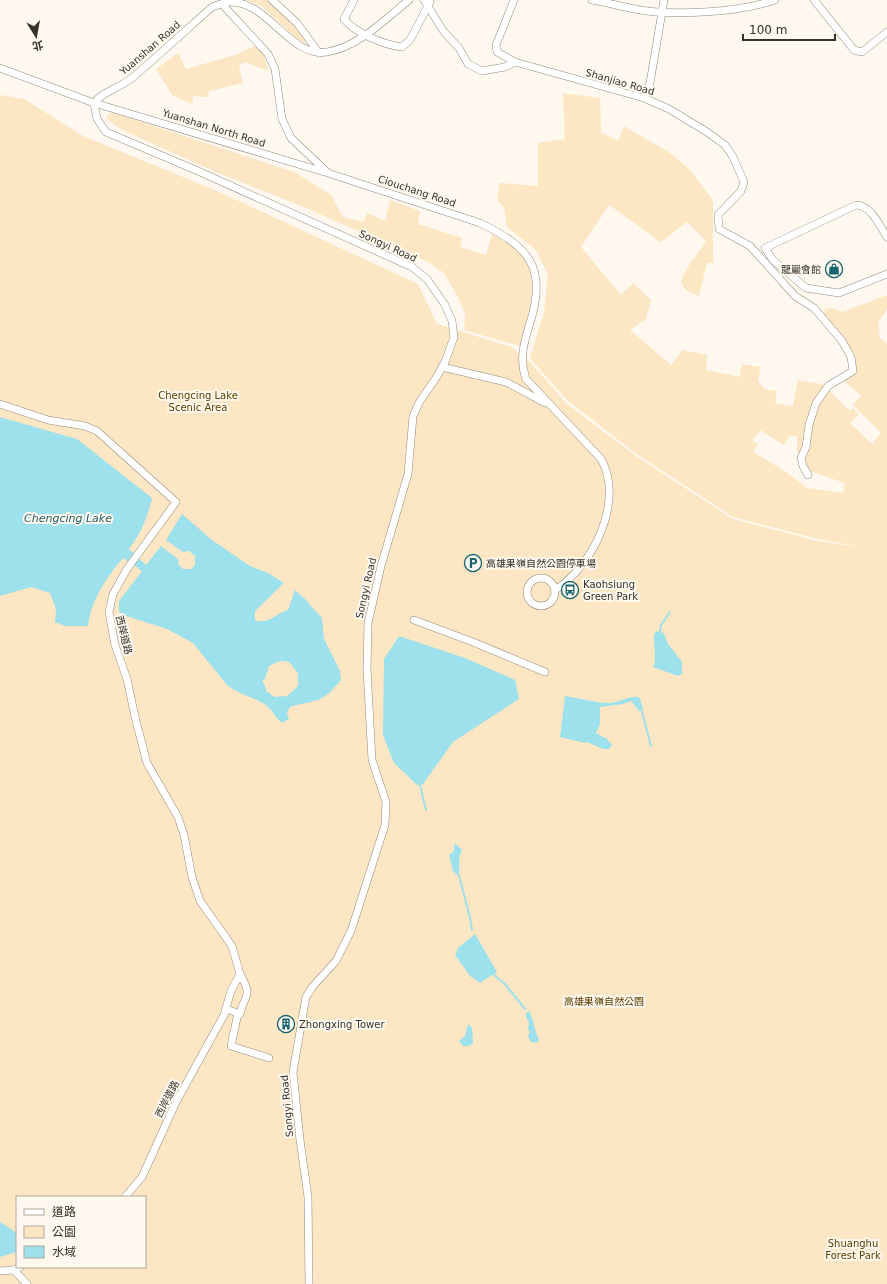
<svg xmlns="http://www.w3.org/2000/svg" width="887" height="1284" font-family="'DejaVu Sans','Noto Sans TC',sans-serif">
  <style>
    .green { fill: #fce6c3; fill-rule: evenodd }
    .water { fill: #9ce1eb; fill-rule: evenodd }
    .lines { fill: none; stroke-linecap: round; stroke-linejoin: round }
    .stream { stroke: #9ce1eb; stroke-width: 2 }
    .minor-casing { stroke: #938a7c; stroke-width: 8 }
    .minor { stroke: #fff; stroke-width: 7 }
    .labels { text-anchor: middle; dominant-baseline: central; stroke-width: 4; stroke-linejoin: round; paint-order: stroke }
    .street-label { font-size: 10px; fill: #34312b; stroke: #fef8ee }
    .poi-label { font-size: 10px; fill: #34312b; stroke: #fef8ee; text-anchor: start }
    .park-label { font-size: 10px; fill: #5a3e00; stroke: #fef8ee }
    .water-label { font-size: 11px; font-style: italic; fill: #255e67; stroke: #fef8ee }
  </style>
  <rect width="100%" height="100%" fill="#fef8ee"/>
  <g class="green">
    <polygon points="246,0 268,0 296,24 306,40 305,42 297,39 262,6"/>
    <polygon points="255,46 264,56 268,71 245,62 239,66 243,83 209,91 208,97 193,96 192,104 173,96 156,69 178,53 186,69 235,55"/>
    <path d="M 563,93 L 600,98 L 601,132 L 618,141 L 624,126 L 670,153 L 689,169 L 713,200 L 713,263 L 707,263 L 699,296 L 686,290 L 681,283 C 684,268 698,255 706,241 L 687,222 L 661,242 L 609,205 L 581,247 L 621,295 L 633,283 L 651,300 L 646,319 L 630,330 L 671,365 L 683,350 L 707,355 L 706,370 L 740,377 L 742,364 L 761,367 L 758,380 L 764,389 L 777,391 L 775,403 L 793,406 L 798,380 L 822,384 L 850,411 L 853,408 L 859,415 L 850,423 L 872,444 L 881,433 L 853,405 L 861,396 L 844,381 L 856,371 L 845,340 L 824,314 L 825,309 L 831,308 L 843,312 L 887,295 L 887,309 L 878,323 L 880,338 L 887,344 L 887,1284 L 0,1284 L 0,95 L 24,99 L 83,136 L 217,191 L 418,284 L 437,324 L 512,347 L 529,361 L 566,403 L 636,456 L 733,519 L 817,541 L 861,547 L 818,539 L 733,517 L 635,453 L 567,400 L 530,358 L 544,312 L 548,275 L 536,250 L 507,227 L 504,208 L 497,199 L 500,183 L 538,186 L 538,143 L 565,139 ZM 807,408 L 815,408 L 803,461 L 809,471 L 845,483 L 843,493 L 807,488 L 785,471 L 753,452 L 758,444 L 752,441 L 760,430 L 784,445 L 789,436 L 797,436 L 797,451 L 801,457 L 813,409 ZM 17,1197 L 145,1197 L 145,1267 L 17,1267 Z"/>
    <path d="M 114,113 L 294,172 L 331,195 L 343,217 L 364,222 L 367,213 L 385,221 L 390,200 L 420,211 L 418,224 L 462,238 L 460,247 L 486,255 L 492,234 C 501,239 512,244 519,251 C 544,277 527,316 520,346 L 464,330 L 465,314 L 459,299 L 444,273 L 428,262 L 299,205 L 216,172 L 122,130 L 107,119 L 108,114 Z"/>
  </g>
  <g class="water">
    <path d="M 0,417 L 77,439 L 152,498 C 148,517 141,533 129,549 L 146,565 L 161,546 L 178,559 L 179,565 L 183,569 L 191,569 L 195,565 L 195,556 L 189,551 L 183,552 L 166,540 L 182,514 L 212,540 L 250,566 L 268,573 L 284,583 L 255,611 L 255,620 C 270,625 275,613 288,610 L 295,590 L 305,599 L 322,618 L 324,639 L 340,671 L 341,680 C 319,706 319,698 290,707 L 287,713 L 289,719 L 282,723 C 276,719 273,711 267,706 C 255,697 239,695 227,685 L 193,643 L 167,629 L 123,615 L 119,611 L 119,601 L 142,571 L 123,558 C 107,577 91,600 88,626 L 65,626 L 55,622 L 56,609 L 50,593 L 31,587 L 0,596 ZM 280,661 L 289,662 L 298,673 L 298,686 L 287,696 L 275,697 L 266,691 L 266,688 L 262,680 L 265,679 L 269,666 Z"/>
    <polygon points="656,631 664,633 668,644 682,662 682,674 678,676 653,667 655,661 654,635"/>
    <polygon points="399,636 465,658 515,680 519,699 453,742 423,784 417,785 394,763 383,735 384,659"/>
    <path d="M 565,696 C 579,698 596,703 611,703 C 618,702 633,695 638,697 C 642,700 642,707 643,711 L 639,711 L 631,701 L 623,704 L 600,707 L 600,724 L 596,733 L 607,739 L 612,745 L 609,749 L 603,749 L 587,742 L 585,743 L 560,737 Z"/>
    <path d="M 456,844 L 462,850 C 457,859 461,868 458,876 L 453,871 L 449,855 L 454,851 L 454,845 Z"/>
    <polygon points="475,934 497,972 480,983 470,976 455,955 458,948"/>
    <path d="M 529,1011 C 534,1020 534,1030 539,1039 L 537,1043 L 531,1042 L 528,1037 L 530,1031 L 528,1030 L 529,1022 L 526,1017 L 526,1013 Z"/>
    <polygon points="468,1024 472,1028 473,1043 469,1046 463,1046 459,1041 465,1036"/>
    <polygon points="0,1222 17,1233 17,1252 0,1257"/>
  </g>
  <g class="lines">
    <g class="stream">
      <polyline points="660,632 661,625 670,612"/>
      <polyline points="642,712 651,746"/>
      <polyline points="420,785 426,810"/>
      <polyline points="459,875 470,918 472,930"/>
      <polyline points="494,975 504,983 525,1009"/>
    </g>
    <g class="minor-casing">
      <g id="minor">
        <polyline points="272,0 297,23 319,53"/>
        <path d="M 354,0 L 344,19 C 355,33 384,45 402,47 L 410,40 L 430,2"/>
        <polyline points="424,0 444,32 459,48 468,64 482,71 505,67 515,62 644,98 669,109 707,132 725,145 733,157 744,182 741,191 718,215 719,229 750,246 795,296 814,308 842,341 851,357 853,371 828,386 816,403 809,425 806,447 801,458 803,466 808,475"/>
        <polyline points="514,0 496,45 497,52 515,62"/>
        <path d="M 592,0 C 608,3 624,7 640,10 C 677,16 740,12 775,0"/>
        <polyline points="814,0 854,50 862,52 887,32"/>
        <polyline points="222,4 268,54 275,69 282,119 291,138 327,172"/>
        <path d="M 0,68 L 94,103 L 328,173 L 480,223 C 528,246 548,267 530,323 C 524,342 519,359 526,379 L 601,459 C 625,501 593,566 555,590"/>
        <polyline points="644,98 650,83 664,0"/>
        <polyline points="94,103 97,119 106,132 198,171 412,267 427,279 445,305 452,321 454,337 445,362 436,378 420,401 413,416 408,474 381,566 368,623 367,669 372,760 386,802 385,825 351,931 336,961 313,986 306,997 293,1072 300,1140 308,1197 309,1284"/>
        <path d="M 94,103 C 103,91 120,88 132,78 C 159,55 185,31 212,7 C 217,5 223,3 229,2 C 268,0 289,58 327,52 C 359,47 385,19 409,0"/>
        <path d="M 887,237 C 879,225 871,205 856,205 L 765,248 L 773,260 L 806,288 L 839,293 L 887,274"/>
        <polyline points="442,367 506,382 545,403"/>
        <polyline points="0,404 48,420 85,426 97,431 176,502 127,569 113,594 109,612 115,645 127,679 135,717 147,763 178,817 184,835 192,877 200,901 232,946 240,974 231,991 224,1015 176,1102 142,1177 125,1197"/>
        <circle cx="541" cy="592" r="14"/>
        <polyline points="414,620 473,642 545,672"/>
        <path d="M 226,1009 L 240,1014 C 244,993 254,999 240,974"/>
        <polyline points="238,1013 231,1046 269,1058"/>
        <polyline points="14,1270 27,1284"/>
        <polyline points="0,1271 14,1270 20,1267"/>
      </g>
    </g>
    <use href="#minor" class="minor"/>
  </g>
  <defs>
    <g id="shop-ring" transform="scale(0.9)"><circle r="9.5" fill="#fef8ee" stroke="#18656f" stroke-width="1.5"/><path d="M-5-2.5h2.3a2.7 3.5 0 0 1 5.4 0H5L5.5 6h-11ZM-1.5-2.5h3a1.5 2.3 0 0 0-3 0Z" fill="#18656f"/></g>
    <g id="parking-ring" transform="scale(0.9)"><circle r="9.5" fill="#fef8ee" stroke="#18656f" stroke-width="1.5"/><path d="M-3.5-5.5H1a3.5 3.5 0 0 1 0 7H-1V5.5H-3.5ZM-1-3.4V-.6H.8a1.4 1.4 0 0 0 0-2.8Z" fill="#18656f"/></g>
    <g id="bus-ring" transform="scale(0.9)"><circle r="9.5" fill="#fef8ee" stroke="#18656f" stroke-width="1.5"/><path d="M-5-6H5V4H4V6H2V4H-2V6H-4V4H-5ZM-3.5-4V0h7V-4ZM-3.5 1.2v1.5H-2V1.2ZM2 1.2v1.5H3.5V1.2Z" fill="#18656f"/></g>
    <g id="building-ring" transform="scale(0.9)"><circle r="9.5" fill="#fef8ee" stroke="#18656f" stroke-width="1.5"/><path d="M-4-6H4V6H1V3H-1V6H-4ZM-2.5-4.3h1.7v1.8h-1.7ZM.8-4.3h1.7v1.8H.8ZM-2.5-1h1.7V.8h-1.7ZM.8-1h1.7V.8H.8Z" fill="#18656f"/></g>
  </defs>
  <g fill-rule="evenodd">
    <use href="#shop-ring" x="834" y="269"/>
    <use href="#parking-ring" x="473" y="563"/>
    <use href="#bus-ring" x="570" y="590"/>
    <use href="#building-ring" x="286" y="1024"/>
  </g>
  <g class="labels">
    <g class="street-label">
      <text transform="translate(150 48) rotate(-41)">Yuanshan Road</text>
      <text transform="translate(620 82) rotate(16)">Shanjiao Road</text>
      <text transform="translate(214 128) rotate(17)">Yuanshan North Road</text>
      <text transform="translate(417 191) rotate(18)">Ciouchang Road</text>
      <text transform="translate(388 246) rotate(25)">Songyi Road</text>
      <text transform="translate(366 588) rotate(-77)">Songyi Road</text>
      <text transform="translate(124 635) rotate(76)">西岸道路</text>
      <text transform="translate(167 1099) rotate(-63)">西岸道路</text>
      <text transform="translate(287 1106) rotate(-95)">Songyi Road</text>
    </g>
    <g class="poi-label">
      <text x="821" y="269" text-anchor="end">龍巖會館</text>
      <text x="486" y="563">高雄果嶺自然公園停車場</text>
      <text x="583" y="584">Kaohsiung<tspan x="583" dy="12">Green Park</tspan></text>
      <text x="299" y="1024">Zhongxing Tower</text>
    </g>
    <g class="park-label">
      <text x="198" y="395">Chengcing Lake<tspan x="198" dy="12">Scenic Area</tspan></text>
      <text x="604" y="1001">高雄果嶺自然公園</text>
      <text x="853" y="1243">Shuanghu<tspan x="853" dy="12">Forest Park</tspan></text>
    </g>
    <g class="water-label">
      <text x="68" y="518">Chengcing Lake</text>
    </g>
  </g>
  <rect x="16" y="1196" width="130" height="72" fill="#fef8ee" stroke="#ada8a0"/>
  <rect x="24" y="1209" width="20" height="6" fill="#ffffff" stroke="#ada8a0"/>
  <text x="52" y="1216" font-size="12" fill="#34312b">道路</text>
  <rect x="24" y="1226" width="20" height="12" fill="#fce6c3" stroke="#ada8a0"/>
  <text x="52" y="1236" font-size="12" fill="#34312b">公園</text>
  <rect x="24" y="1246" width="20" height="12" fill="#9ce1eb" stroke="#ada8a0"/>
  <text x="52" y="1256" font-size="12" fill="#34312b">水域</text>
  <g transform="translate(36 36) rotate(169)" stroke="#fef8ee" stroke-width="3" paint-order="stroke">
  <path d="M0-3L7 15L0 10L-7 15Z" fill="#34312b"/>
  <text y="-6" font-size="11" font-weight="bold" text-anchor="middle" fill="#34312b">北</text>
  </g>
  <path d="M743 34v6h92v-6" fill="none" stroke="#34312b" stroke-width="2"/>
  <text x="749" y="34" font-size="12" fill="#34312b" stroke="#fef8ee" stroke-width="3" paint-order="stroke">100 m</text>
</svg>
